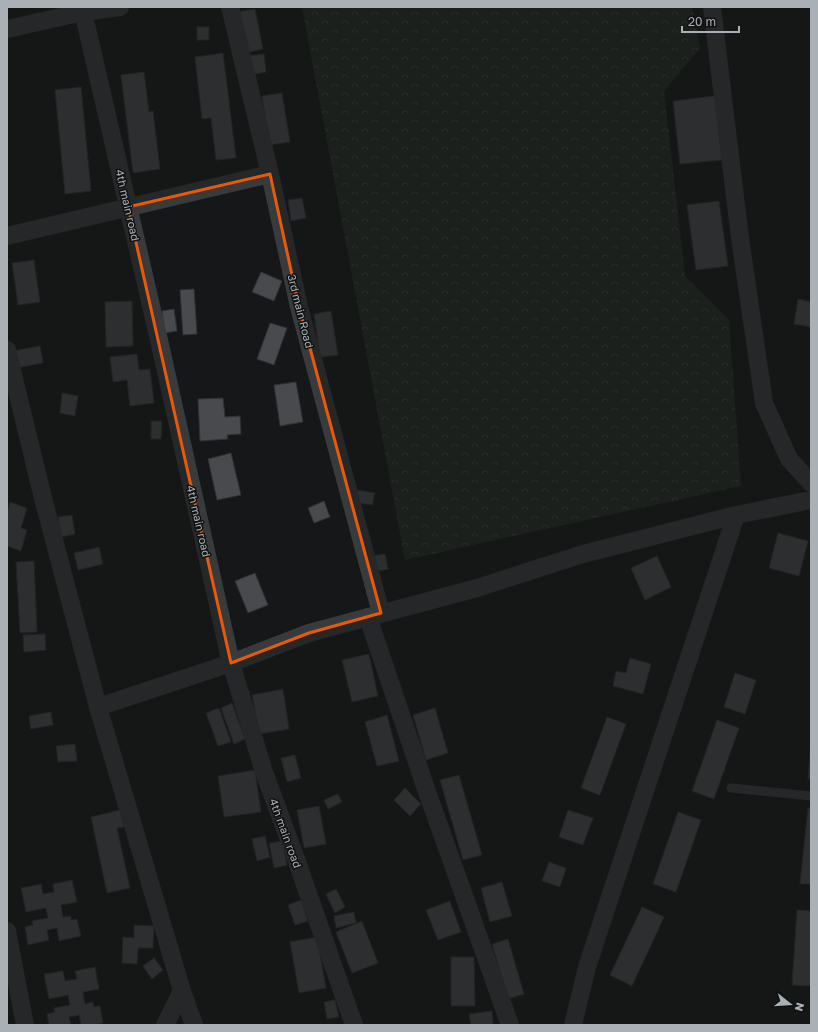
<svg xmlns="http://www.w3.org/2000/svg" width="818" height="1032" font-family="'Golos Text',sans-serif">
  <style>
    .forest { fill: url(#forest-crowns) }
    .building { fill: #484a4d; stroke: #313134 }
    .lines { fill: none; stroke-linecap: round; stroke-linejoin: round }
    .service { stroke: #383a3c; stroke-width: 9 }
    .minor { stroke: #383a3c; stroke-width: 18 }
    .marked { fill: none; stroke: #e8590c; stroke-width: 3; stroke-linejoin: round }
    .labels { text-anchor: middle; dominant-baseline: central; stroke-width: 3; stroke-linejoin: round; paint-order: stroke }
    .street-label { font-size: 11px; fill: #aab1b6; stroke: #111213 }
  </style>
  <defs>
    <pattern id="forest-crowns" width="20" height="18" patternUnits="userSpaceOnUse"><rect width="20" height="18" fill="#232a23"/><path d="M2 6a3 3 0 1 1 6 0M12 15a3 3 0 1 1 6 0" fill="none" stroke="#404641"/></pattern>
  </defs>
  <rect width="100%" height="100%" fill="#161718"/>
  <polygon class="forest" points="302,7 692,7 700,48 664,91 685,276 729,320 741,486 405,560"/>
  <g class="building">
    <polygon points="255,9 263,49 244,53 236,12"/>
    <rect x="197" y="27" width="12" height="13"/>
    <polygon points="223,53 236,158 216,160 211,118 202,119 195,57"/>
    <polygon points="264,54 266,72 250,75 247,56"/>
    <polygon points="144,72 149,112 153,111 160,169 133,173 121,75"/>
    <polygon points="81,87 91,191 65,194 55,90"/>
    <polygon points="282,93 290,142 269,145 262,96"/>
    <polygon points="715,96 722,160 680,164 673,101"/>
    <polygon points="302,198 306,218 291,221 288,200"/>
    <polygon points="719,201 728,266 696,270 687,205"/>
    <polygon points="34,260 40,302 18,305 12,263"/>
    <polygon points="261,272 282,281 274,301 252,292"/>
    <polygon points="194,289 197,334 183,335 180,290"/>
    <polygon points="798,299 811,302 811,327 794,324"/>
    <polygon points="132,301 133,346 106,347 105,302"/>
    <polygon points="174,309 177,331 165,333 162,311"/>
    <polygon points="331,311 338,355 320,357 314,314"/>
    <polygon points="270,323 287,328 274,365 257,359"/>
    <polygon points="40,346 43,363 16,368 13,351"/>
    <polygon points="137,354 139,370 150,369 154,403 130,406 127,380 113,382 110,357"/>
    <polygon points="296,382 303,422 280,426 274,385"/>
    <polygon points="62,393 78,396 75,416 60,413"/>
    <polygon points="223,398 225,417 240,416 241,434 227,435 228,439 200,441 198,399"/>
    <polygon points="151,421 162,421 161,439 151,439"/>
    <polygon points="231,453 241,495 217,500 208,459"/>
    <polygon points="356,490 375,493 372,505 353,502"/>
    <polygon points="324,501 330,517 314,523 308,508"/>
    <polygon points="10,502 27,508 21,528 27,530 21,551 7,546 7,512"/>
    <polygon points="72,515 75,534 61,537 58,517"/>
    <polygon points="778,533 808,541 799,576 769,568"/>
    <polygon points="99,547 103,564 78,570 74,553"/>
    <polygon points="385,554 388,569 374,572 371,556"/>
    <polygon points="657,556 671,587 645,600 631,568"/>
    <polygon points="34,561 37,632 20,633 16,562"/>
    <polygon points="255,573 268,605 248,613 235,581"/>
    <polygon points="45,634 46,650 24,652 23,635"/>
    <polygon points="369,654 378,696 352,702 342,660"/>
    <polygon points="630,658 651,664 643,694 613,686 616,671 626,673"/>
    <polygon points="735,673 756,680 745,714 724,707"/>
    <polygon points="283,689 289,729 259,734 252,695"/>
    <polygon points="232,703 245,739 234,744 221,708"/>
    <polygon points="219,708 231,742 218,746 206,713"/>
    <polygon points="435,708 448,753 426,760 413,715"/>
    <polygon points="51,712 53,725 31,729 29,716"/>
    <polygon points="387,715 399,761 377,766 365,722"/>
    <polygon points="607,717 626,724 600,795 581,788"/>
    <polygon points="717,720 739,728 714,799 692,791"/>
    <polygon points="811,742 811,779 808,779"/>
    <polygon points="75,744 77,761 58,762 56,746"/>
    <polygon points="295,755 301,778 287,782 281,758"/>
    <polygon points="255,770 261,812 224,817 218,776"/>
    <polygon points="459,775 482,855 463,860 440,780"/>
    <polygon points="405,788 421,804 410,816 394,800"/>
    <polygon points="338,794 342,802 328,809 324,800"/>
    <polygon points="319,806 326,844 304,848 297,810"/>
    <polygon points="808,808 811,808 811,884 800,884"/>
    <polygon points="120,810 124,827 117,828 130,888 107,893 91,817"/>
    <polygon points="568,810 593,818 583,845 559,837"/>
    <polygon points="678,812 701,820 676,892 653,884"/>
    <polygon points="265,836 270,857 257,861 252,839"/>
    <polygon points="282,841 287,865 274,868 269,843"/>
    <polygon points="549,862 566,868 560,887 542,881"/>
    <polygon points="72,880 77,902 61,905 63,917 71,916 71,920 77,919 81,936 59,941 57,928 47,930 49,940 28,945 25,927 33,925 32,921 48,918 46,908 26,912 21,888 41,884 43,894 54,892 53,884"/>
    <polygon points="502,882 512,916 490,922 481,888"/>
    <polygon points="336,889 345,907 335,913 326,894"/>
    <polygon points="301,900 308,921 295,925 288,905"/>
    <polygon points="450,901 461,932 438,940 426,910"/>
    <polygon points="642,907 664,917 632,986 610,975"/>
    <polygon points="797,910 811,911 811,986 792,985"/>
    <polygon points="354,912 356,923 336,928 334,916"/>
    <polygon points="362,921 378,963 352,973 336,932"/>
    <polygon points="134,925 154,926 153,948 138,948 137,964 122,963 123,937 134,938"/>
    <polygon points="317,937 326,988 299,993 290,942"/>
    <polygon points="508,939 524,994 508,999 492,944"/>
    <polygon points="451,957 474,957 475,1006 451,1006"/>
    <polygon points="154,958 163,970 152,979 143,966"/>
    <polygon points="95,967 99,989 83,992 85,1004 93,1002 94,1007 100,1006 103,1023 93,1025 81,1025 79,1015 69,1017 71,1025 49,1025 47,1014 55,1012 54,1008 70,1005 68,995 49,999 44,974 63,971 65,981 77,979 75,971"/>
    <polygon points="335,1000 339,1017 327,1019 324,1002"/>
    <polygon points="492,1011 493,1025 471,1025 469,1014"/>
  </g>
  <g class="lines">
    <polyline class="service" points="731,788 811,796"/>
    <g class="minor">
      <polyline points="82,7 161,349 231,663 264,772 295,856 354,1025"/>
      <polyline points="230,7 270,174 299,307 381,613"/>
      <polyline points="712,7 740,238 764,403 789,459 811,483"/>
      <polyline points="7,29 83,12 120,7"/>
      <polyline points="7,236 270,174"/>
      <polyline points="7,350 43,498 98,707 182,991 165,1025"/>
      <polyline points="368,617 425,786 510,1025"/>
      <polyline points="98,707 231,663 309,633 477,588 583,554 736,515 811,500"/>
      <polyline points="7,931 25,1025"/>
      <polyline points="182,991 194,1025"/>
      <polyline points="573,1025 587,967 736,515"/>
    </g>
  </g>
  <path d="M0 0H818V1032H0ZM 270,174 L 299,307 L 381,613 L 309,633 L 231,663 L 128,207 Z" fill="#161718" fill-opacity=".55" fill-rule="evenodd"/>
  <path class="marked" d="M 270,174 L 299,307 L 381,613 L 309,633 L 231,663 L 128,207 Z"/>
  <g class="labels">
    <g class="street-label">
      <text transform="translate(128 205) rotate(77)">4th main road</text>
      <text transform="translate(301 311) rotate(76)">3rd main Road</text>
      <text transform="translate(199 521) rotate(77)">4th main road</text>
      <text transform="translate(286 833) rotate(70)">4th main road</text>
    </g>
  </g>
  <rect width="818" height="1032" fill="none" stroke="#aab1b6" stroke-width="16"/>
  <g transform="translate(790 1004) rotate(107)" stroke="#111213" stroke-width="3" paint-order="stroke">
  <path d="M0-3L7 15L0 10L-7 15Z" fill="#aab1b6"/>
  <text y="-6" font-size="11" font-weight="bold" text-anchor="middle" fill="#aab1b6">N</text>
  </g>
  <path d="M682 26v6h57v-6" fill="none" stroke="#aab1b6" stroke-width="2"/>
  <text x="688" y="26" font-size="12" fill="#aab1b6" stroke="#111213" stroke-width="3" paint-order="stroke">20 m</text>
</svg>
